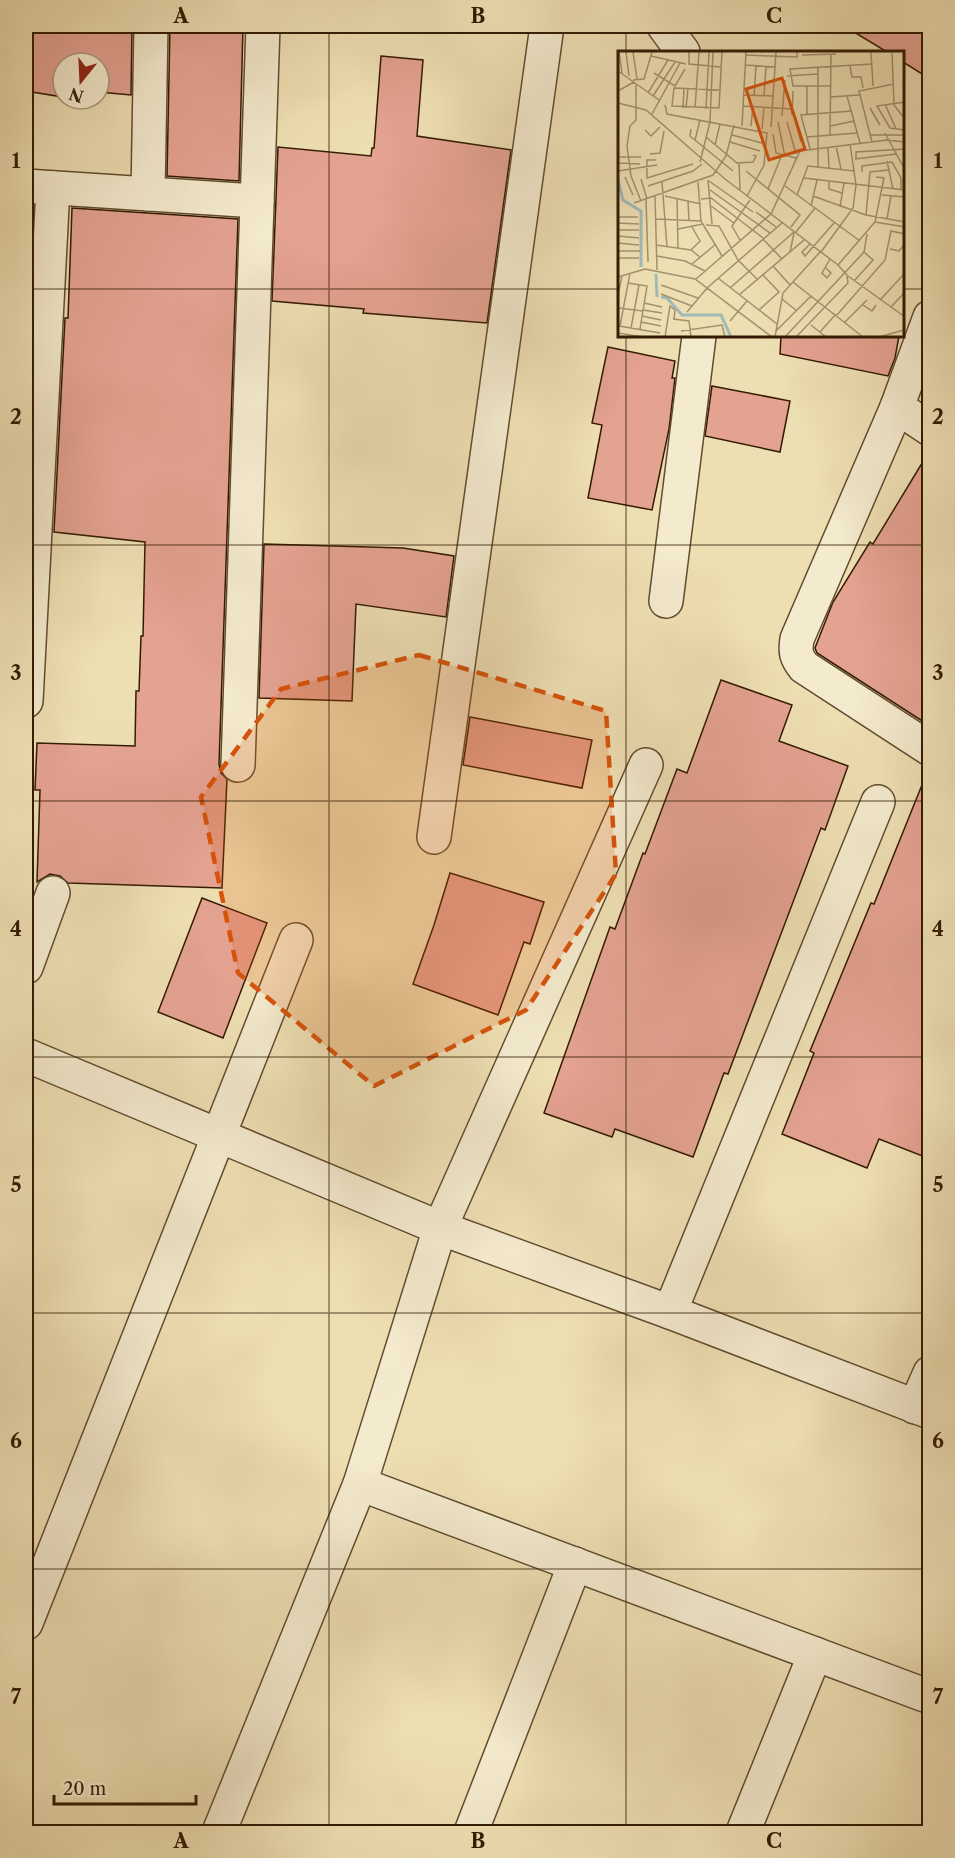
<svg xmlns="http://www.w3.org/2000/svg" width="955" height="1858" font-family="'Libre Caslon Text',serif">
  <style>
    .building { fill: #e4a291; stroke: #331b03; stroke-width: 1.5 }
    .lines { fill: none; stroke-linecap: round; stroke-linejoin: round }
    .street-casing { stroke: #624c2f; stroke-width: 36 }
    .street { stroke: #f4eace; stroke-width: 33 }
    .marked { fill: #d6530b; fill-opacity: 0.2; stroke: #d6530b; stroke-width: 4.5; stroke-dasharray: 12 8; stroke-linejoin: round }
    .grid { fill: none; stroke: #331b03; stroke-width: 1.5; stroke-opacity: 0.55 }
    .inset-river { fill: none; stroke: #9ebab7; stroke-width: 3 }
    .inset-road { fill: none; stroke: #a3916d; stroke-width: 1.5 }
    .view { fill: #d6530b; fill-opacity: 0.15; stroke: #d6530b; stroke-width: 3 }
    .inset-edge { fill: none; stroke: #331b03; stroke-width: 3 }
    .neatline { fill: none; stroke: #331b03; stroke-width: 2 }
    .grid-label { font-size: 20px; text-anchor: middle; font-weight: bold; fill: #331b03 }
  </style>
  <rect width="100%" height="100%" fill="#eedfb3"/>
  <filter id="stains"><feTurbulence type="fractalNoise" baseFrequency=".00333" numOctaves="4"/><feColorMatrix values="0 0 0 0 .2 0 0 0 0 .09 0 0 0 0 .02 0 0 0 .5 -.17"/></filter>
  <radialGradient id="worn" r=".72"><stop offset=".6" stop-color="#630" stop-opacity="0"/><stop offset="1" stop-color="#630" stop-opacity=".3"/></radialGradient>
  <g class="building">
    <polygon points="26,26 132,26 131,95 99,92 99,63 63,63 63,97 26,91"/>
    <polygon points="170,26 243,26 239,181 167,176"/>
    <polygon points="844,26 930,26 930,79 903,62 903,52 887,52"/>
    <polygon points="381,56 423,60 417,136 511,150 487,323 363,313 364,309 272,301 278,147 371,156 372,148 374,148"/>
    <polygon points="72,208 238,219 219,764 221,773 227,779 222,888 68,883 60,876 50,874 37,882 40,790 35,790 37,743 135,746 136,691 139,691 141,636 143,636 145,542 54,532 65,318 68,318"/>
    <polygon points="781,336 899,336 895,358 888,376 780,354"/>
    <polygon points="608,347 675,361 672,378 675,378 669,429 652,510 588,498 602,425 592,423"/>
    <polygon points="712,386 790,401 780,452 705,436"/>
    <polygon points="930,450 930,726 817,653 815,648 833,602 870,542 873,544"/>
    <polygon points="264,544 403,548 454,556 446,617 356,604 352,701 259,698"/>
    <polygon points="721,680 792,705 779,741 848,766 825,830 821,828 728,1074 724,1073 693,1157 615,1129 612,1137 544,1113 610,927 615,929 643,853 645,854 677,769 687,773"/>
    <polygon points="470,717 592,740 582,788 463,765"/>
    <polygon points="928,770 930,770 930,1159 879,1139 867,1168 782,1134 814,1053 810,1051 871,903 874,904"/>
    <polygon points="450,873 544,902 530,944 524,942 498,1015 413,984 434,925"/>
    <polygon points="202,898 267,923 223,1038 158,1012"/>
  </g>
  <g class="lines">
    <g class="street-casing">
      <g id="street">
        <polyline points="664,26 683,52"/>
        <polyline points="26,186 257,201"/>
        <polyline points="148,194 151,26"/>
        <path d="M 930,317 L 897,407 L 797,639 C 795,652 796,657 804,667 L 930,749"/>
        <polyline points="897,407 930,429"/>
        <polyline points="666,601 699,336"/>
        <polyline points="26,701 53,188"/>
        <polyline points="238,765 263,26"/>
        <polyline points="434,837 547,26"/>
        <polyline points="26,967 53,893"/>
        <polyline points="26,1055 440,1228 670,1312 930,1412"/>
        <polyline points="670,1312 878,802"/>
        <polyline points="915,1407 930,1373"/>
        <polyline points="360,1484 930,1697"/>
        <polyline points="26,1623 296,940"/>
        <polyline points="219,1832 360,1484 440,1228 646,765"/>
        <polyline points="471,1832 575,1564"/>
        <polyline points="743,1832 815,1654"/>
      </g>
    </g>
    <use href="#street" class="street"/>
  </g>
  <path class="marked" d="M 419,655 L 606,711 L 616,874 L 526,1010 L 374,1086 L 238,973 L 201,797 L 281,689 Z"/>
  <path class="grid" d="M 329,26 L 329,1832M 626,26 L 626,52M 26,289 L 619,289M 902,289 L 930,289M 626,336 L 626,1832M 26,545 L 930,545M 26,801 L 930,801M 26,1057 L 930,1057M 26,1313 L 930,1313M 26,1569 L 930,1569"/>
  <g transform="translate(618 51)">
    <rect width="286" height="286" fill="#eedfb3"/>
    <path class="inset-river" d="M 0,129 L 5,149 L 23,160 L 23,216M 38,223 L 39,246M 43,246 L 49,247 L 64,264 L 103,264 L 113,286"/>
    <path class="inset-road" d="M 1,1 L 4,22M 8,1 L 11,25M 15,1 L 19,28M 71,1 L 71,13 L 103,16M 253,1 L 255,35M 274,1 L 276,54 L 287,68M 128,4 L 179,6 L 179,1M 184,4 L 218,3M 33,5 L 68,13M 127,14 L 157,16M 232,15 L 234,26 L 243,26 L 245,37M 0,20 L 41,49M 36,22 L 57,35 L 67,18M 169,25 L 200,23M 15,29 L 26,28 L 34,1M 18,34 L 18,69 L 12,75 L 9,95 L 13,125 L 23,150M 189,35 L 189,64M 212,35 L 175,35 L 172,18 L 254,13M 101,39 L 56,37 L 54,55 L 101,57 L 104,1M 0,40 L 16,31M 30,42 L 50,9M 126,44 L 155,45M 35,45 L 57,11M 136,45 L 138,15M 146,45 L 148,15M 229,45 L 242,92M 212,46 L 241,44M 287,51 L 259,55 L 272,77 L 287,79M 0,52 L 28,59 L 107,128 L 220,214 L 229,224 L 230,232M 267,53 L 278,78M 47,54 L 49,63 L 149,82 L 146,114 L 129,145M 125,55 L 175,58M 65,57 L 66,37M 68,57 L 70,37M 77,57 L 81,1M 252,57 L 262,74M 88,58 L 91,1M 34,63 L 62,12M 174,64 L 175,40M 164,65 L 167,29M 177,69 L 183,91M 160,71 L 167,106M 169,71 L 178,103M 124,75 L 128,1M 133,75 L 135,55M 212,75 L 236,70M 153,76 L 158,1M 73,78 L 72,85 L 115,120M 144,78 L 146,56M 27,79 L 33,85 L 42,76M 267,82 L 287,119M 155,83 L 158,102 L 178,107M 114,84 L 148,93M 252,84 L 287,84M 212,85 L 213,3M 88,86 L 119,112 L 135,111 L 138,105 L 135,104M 189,86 L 239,82M 77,89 L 82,69M 112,91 L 142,100M 254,91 L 241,40 L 276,33M 97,94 L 102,73M 218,95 L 223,118M 210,96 L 211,117M 192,98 L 183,64 L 234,60M 32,103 L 42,102 L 46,80M 0,106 L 23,106M 237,108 L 278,103M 238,108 L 238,101 L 287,98M 38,109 L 29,109 L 29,127 L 75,113M 269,110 L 275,138M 82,111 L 92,71 L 95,1M 0,112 L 22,113M 121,112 L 122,139M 200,116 L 200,16M 0,120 L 39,114M 128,120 L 182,164 L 173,176M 244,121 L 244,115 L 274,111 L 283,127 L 283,139M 7,126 L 15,144M 186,127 L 287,139M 23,128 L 29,148M 90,129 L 94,173M 91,130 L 135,161M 211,130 L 211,138 L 224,142M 44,131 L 49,196M 80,131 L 83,170M 30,135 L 75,120 L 84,113M 167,135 L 242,190M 0,136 L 0,174M 150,138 L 163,106M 92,139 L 152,182M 179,144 L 190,115 L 237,120M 264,144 L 287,146M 37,145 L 39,219M 47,145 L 83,153M 195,145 L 248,164 L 287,171M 28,148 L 30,211M 59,148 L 60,197M 83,148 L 93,147 L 145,187M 70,150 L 71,170M 16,152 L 95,124 L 108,105 L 116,74M 93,155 L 116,172M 193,155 L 199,129M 222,156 L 226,132M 138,161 L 158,176M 248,164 L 252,121 L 270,119M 0,166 L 20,166M 38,168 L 83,170 L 104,205M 269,168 L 273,145M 257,171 L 287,176M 0,172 L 21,173M 88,174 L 101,175 L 120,209 L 140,229M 60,178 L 85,173M 0,179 L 21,179M 178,181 L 197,157M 0,185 L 21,187M 145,188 L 164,208M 122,189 L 114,175 L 132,149M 0,192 L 21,194M 192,193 L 184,201 L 187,205 L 216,172M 38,194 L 73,199 L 82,206M 272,198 L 281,200 L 287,193M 73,199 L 82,190 L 74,176M 0,200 L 22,200M 172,201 L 176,182M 203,201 L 235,157 L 238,134 L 232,93M 39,205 L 67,210 L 87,220M 0,207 L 21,207M 74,213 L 98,193M 220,214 L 257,171 L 266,127 L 258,126M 155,215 L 172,234M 208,217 L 213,222 L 209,227 L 204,222 L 212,208M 230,225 L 287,266M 0,226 L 27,218 L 77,228 L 154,286M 100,227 L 159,273M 78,228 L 153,163 L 182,100 L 269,89 L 287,91M 236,230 L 255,209 L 246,201M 175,231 L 245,286M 10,232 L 29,235 L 22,278M 43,234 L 80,247M 112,237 L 176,181M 43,243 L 74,255M 0,244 L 4,225M 121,244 L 186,189M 164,248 L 179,260M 262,249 L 287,222M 26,252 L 44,256M 245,254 L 254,260 L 258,254M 273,256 L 287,241M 0,257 L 25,260M 25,259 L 44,262M 141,259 L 161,241 L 145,224M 69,261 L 89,237 L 164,172M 219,264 L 267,209 L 273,180 L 287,183M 24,265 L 43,269M 55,268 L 71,270 L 73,286M 112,270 L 129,250M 23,271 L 43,275M 227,271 L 249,249M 193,274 L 208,286M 1,275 L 42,282M 2,275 L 12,222M 13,277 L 21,234M 63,280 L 104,274 L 107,286M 158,280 L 193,245M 202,281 L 218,263M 0,282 L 25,286M 47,286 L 52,255 L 57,259 L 56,268M 157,286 L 165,242 L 202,201M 167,286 L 246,201 L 249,183M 178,286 L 230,232M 261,286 L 286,279"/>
    <path class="view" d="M 164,27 L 187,98 L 151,109 L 128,38 Z"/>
    <rect width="286" height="286" class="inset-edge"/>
  </g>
  <rect width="955" height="1858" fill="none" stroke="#eedfb3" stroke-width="66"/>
  <g transform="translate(81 81) rotate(198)"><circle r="28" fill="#f4eace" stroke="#a7977d" stroke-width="1.5"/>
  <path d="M0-4.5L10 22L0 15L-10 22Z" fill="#8f2418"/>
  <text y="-9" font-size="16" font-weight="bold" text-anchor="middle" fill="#331b03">N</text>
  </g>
  <path d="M54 1795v9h142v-9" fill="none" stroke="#331b03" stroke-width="3"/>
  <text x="63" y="1795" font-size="18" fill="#331b03" stroke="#f4eace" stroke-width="4.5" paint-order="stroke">20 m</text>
  <rect x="33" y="33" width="889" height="1792" class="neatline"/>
  <g class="grid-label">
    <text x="181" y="23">A</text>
    <text x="478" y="23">B</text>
    <text x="774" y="23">C</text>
    <text x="16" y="168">1</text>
    <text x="938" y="168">1</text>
    <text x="16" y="424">2</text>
    <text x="938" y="424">2</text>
    <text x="16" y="680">3</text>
    <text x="938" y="680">3</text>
    <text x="16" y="936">4</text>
    <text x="938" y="936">4</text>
    <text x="16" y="1192">5</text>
    <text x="938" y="1192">5</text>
    <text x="16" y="1448">6</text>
    <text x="938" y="1448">6</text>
    <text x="16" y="1704">7</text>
    <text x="938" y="1704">7</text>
    <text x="181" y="1848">A</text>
    <text x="478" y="1848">B</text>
    <text x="774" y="1848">C</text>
  </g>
  <rect width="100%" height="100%" filter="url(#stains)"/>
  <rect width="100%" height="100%" fill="url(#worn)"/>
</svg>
